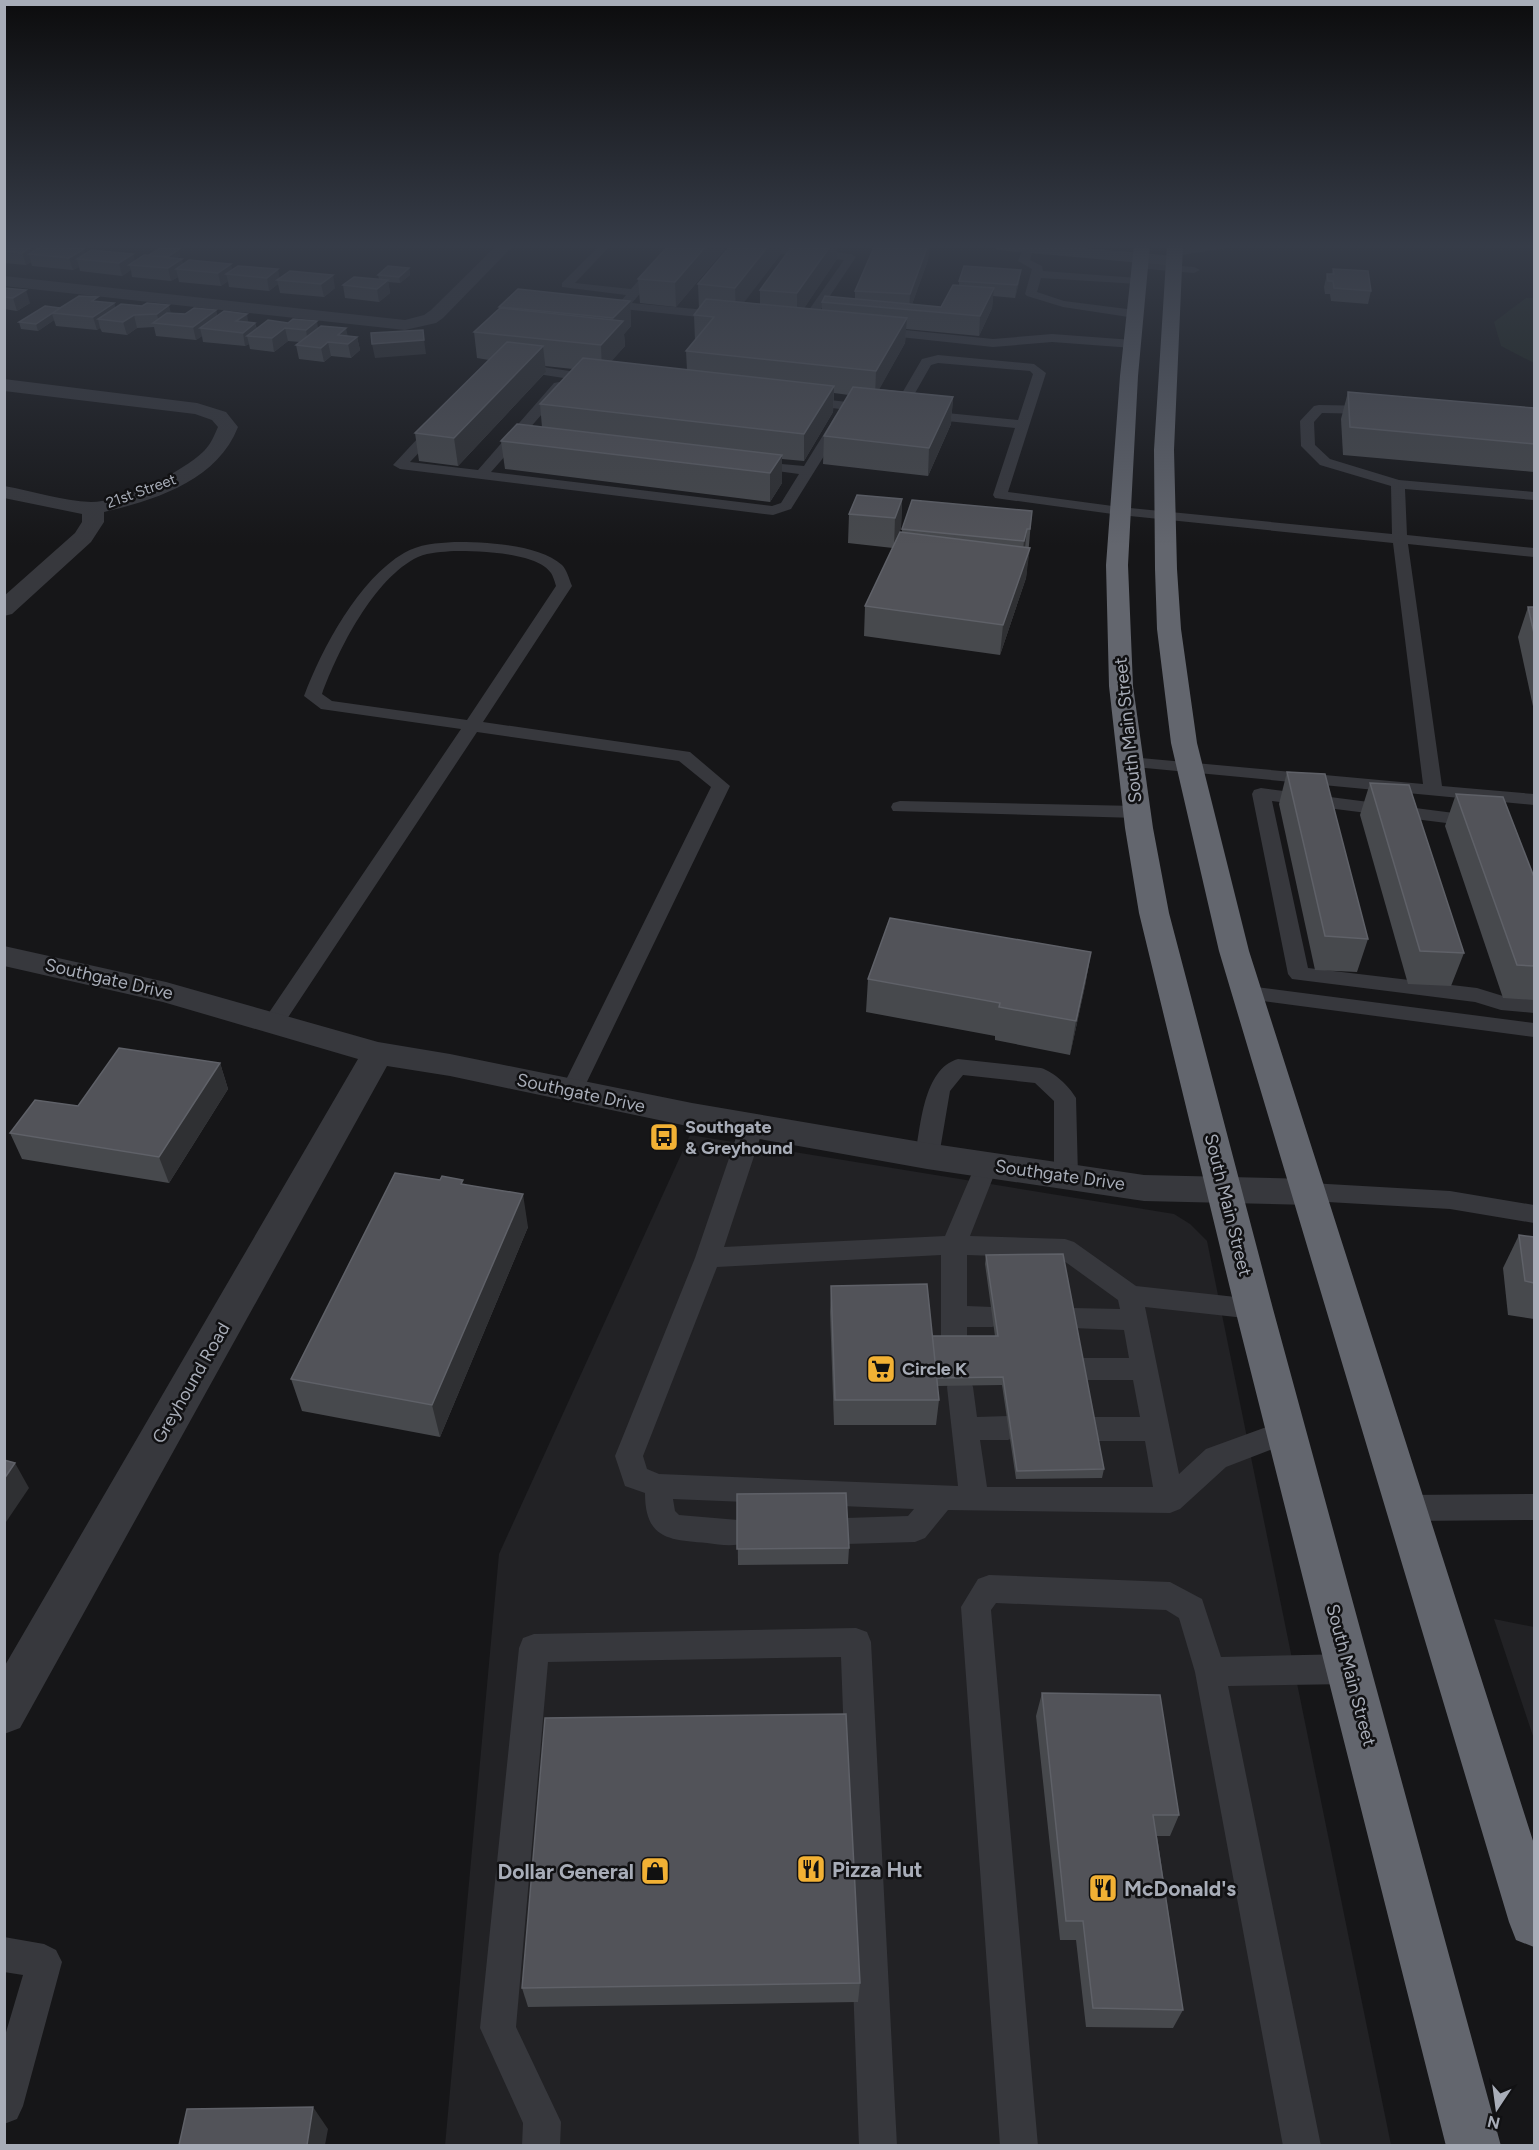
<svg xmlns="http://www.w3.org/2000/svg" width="1539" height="2150" font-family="Figtree,sans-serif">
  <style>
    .built { fill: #222225 }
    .green { fill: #1e261f }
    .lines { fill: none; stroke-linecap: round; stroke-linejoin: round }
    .lane { fill: #37383d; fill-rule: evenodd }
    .street { fill: #37383d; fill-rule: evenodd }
    .secondary { fill: #45474d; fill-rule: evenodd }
    .highway { fill: #63666e; fill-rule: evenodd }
    .wall { fill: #47494d }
    .shaded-wall { fill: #2f3033 }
    .building { fill: #525359; stroke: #5f6168; stroke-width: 1.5 }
    .labels { text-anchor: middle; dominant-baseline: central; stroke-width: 5; stroke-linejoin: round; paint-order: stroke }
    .far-street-label { font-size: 15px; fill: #a8adb8; stroke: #111113 }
    .street-label { font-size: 18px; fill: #a8adb8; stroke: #111113 }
    .poi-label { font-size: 18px; font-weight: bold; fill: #a8adb8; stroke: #111113; text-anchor: start }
    .near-poi-label { font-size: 21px; font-weight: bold; fill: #a8adb8; stroke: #111113; text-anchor: start }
  </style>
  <rect width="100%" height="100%" fill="#161618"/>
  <g class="built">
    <polygon points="690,1135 1174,1214 1190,1224 1207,1241 1391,2145 445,2146 499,1554"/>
    <polygon points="1494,1619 1534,1627 1534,1739"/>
  </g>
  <polygon class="green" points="1526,298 1534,298 1534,363 1501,346 1494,322"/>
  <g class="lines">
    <g class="lane">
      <polygon points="600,245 611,245 575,283 631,289 670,245 681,245 632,303 727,312 733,316 727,320 623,309 617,306 626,295 562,287 562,283"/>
      <polygon points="720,245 760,245 851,254 856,257 809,327 805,328 799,324 844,260 725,248"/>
      <polygon points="1205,245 1232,245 1227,248 1175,256 1170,253 1175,250"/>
      <polygon points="1024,246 1032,246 1033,248 1030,260 1042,266 1043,271 1138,278 1144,281 1138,284 1041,278 1037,292 1064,301 1135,310 1141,314 1135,318 1063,307 1027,296 1025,294 1032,269 1018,261"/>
      <polygon points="1140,263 1194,267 1200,270 1194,273 1136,268 1136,264"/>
      <polygon points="876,327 993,339 1052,334 1133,340 1139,344 1133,348 1052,342 993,347 872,334 870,331"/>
      <path d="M 938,355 L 1034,364 L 1046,373 L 1008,492 L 1120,507 L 1392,534 L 1391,486 L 1320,465 L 1301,446 L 1300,421 L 1314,406 L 1319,405 L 1375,406 L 1382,410 L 1375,414 L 1322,413 L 1314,422 L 1315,445 L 1330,459 L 1399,480 L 1534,492 L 1534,500 L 1405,489 L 1407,535 L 1534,548 L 1534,557 L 1408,544 L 1442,786 L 1534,794 L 1534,805 L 1124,766 L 1121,762 L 1124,758 L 1130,757 L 1423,784 L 1393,543 L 1120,515 L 995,498 L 993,495 L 1015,428 L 898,416 L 891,412 L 922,359 ZM 938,363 L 1030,371 L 1033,374 L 1018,420 L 906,409 L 931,365 Z"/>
      <polygon points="516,363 596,375 602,379 596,383 512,370 510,367"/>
      <polygon points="559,382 565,386 564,389 491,472 772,506 781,503 799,474 748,467 746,464 748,461 804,466 835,416 840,415 847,419 791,509 773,515 400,469 393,465 432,423 437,422 444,426 410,462 478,470 554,383"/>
      <polygon points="804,397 873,405 880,409 873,413 799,404 798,401"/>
      <path d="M 454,542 C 484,542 539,544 562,565 C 567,570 569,579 572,586 L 483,722 L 690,752 L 730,786 L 582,1092 L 579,1098 L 571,1100 L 563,1098 L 560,1092 L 711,787 L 679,761 L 477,732 L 281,1028 L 273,1030 L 265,1028 L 262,1023 L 461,729 L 321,709 L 304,696 C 322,648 359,579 404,553 C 419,544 437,543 454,542 ZM 454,551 C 477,551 537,552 551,573 C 553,576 555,582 556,586 L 467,720 L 332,701 L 322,694 C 338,650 374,578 418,557 C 430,552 442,552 454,551 Z"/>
      <polygon points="1261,788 1485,817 1487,821 1485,825 1478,827 1272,801 1308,968 1477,988 1503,996 1534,999 1534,1013 1501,1010 1475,1002 1292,979 1288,974 1252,794 1254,790"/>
      <polygon points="900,801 1137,806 1144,808 1146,812 1144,816 1137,818 893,811 891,807 893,803"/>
      <polygon points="1248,986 1534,1023 1534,1037 1240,998 1237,993 1240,988"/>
      <path d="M 958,1059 L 1041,1068 C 1054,1072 1069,1086 1076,1098 L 1078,1176 L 1074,1182 L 1066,1185 L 1058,1182 L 1054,1176 L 1054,1101 L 1035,1083 L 963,1075 L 950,1091 L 939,1156 L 935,1162 L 927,1165 L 919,1162 L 915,1156 C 921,1126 923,1069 958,1059 Z"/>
      <path d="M 752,1118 L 760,1120 L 764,1126 L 724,1247 L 945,1236 L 978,1159 L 986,1156 L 994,1159 L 998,1165 L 970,1236 L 1065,1239 L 1074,1242 L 1136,1286 L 1254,1299 L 1263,1302 L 1267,1309 L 1263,1316 L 1254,1319 L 1145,1307 L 1179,1474 L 1206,1449 L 1286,1420 L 1296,1424 L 1300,1432 L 1296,1440 L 1226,1467 L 1180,1509 L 1170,1513 L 948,1510 L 925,1538 L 915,1542 L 846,1544 L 836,1540 L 832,1531 L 836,1522 L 846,1518 L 908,1516 L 914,1509 L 673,1499 L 675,1511 L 679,1515 L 738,1520 L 748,1524 L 752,1533 L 748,1542 C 735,1547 721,1545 707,1543 C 669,1540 645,1539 645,1493 L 625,1486 L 615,1456 L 695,1258 L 740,1126 L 744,1120 ZM 941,1255 L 941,1346 L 945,1354 L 954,1357 L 963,1354 L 967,1346 L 967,1327 L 992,1327 L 1001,1324 L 1005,1317 L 1001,1310 L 992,1307 L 967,1306 L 967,1255 L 1060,1258 L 1118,1300 L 1120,1309 L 1072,1308 L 1063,1311 L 1059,1318 L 1063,1325 L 1072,1328 L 1124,1330 L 1129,1358 L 1082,1358 L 1073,1361 L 1069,1369 L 1073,1377 L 1082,1380 L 1133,1380 L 1140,1417 L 1093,1417 L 1083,1421 L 1079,1429 L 1083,1437 L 1093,1441 L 1145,1441 L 1153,1487 L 987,1487 L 980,1440 L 1008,1440 L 1018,1436 L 1022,1428 L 1018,1420 L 1008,1416 L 977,1417 L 973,1387 L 970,1379 L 960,1376 L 950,1379 L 947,1387 L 958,1486 L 659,1474 L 647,1469 L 643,1456 L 717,1267 Z"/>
      <polygon points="1310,1183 1450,1191 1534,1205 1534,1223 1450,1209 1310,1201 1301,1198 1298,1192 1301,1186"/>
      <polygon points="1534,1494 1534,1520 1406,1521 1396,1517 1392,1508 1396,1499 1406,1495"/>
      <polygon points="989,1575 1170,1582 1202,1599 1221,1657 1349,1654 1360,1659 1364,1669 1360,1679 1349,1684 1228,1686 1321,2146 1283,2146 1195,1672 1179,1618 1166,1610 996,1603 991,1610 1038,2146 1000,2146 961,1607 978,1579"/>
      <polygon points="856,1628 867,1632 871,1642 897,2146 859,2146 841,1657 548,1662 516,2027 561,2122 560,2146 522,2146 523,2123 480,2028 519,1648 523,1638 534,1634"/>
      <polygon points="4,1937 44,1944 56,1950 62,1962 23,2106 17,2119 4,2124 4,2039 23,1975 4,1972"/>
    </g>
    <g class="street">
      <polygon points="497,245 514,245 443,318 436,323 405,330 4,286 4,276 405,320 424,315 431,310"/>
      <path d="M 4,379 L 197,403 L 226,412 L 238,427 C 217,481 155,500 104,512 L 104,522 L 91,542 L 12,614 L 4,616 L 4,596 L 75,533 L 82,522 L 82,514 L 4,498 L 4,486 C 33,491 62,501 91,502 C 121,502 183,472 204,451 C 211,444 214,436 218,427 L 212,420 L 195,414 L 4,391 Z"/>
      <polygon points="4,946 166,982 378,1042 450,1054 692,1103 927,1143 1144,1175 1310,1179 1323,1183 1328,1192 1323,1201 1310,1205 1144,1201 927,1169 692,1127 450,1076 387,1066 20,1728 4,1734 4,1667 358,1059 163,1002 4,966"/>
    </g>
    <polygon class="secondary" points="989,245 1051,245 1175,256 1183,261 1175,266 997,250"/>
    <g class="highway">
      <polygon points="1134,245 1150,245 1138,376 1128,565 1133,686 1153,828 1169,913 1273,1309 1501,2146 1446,2146 1235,1309 1139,913 1125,828 1109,686 1106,565 1120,376"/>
      <polygon points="1167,245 1183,245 1174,450 1177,569 1181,629 1197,743 1249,951 1534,1844 1534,1947 1516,1940 1509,1922 1219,951 1171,743 1157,629 1155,569 1154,450"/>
    </g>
  </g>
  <g class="wall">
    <polygon points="4,245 36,245 36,250 85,254 135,261 150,256 149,255 179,249 180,256 176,259 183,264 233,270 280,278 290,271 335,288 324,297 280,293 278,284 269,291 229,287 228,281 221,286 179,282 178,277 171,281 132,277 131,270 122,276 80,271 79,267 73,270 32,266 31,262 26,265 4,263"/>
    <polygon points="669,245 725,245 725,249 676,307 640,303 638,279"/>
    <polygon points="731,245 781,245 781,254 743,302 760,304 760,290 837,259 804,308 822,310 822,302 855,299 855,291 875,245 929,245 928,260 912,304 941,307 959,285 959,281 1021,270 1019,282 1015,298 993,296 992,308 979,336 906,329 905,343 879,389 953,397 951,424 928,476 823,464 824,436 849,395 834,393 833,412 804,461 782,459 782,483 770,502 505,469 501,441 542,427 540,404 573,369 545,366 546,372 458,466 419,461 415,433 489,360 477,358 474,332 499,309 499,307 630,301 631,326 624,334 625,346 611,361 687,370 686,351 695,340 694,315 699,309 698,284"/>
    <polygon points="409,268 410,275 400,283 388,282 390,293 379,302 345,298 343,285 379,279 378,275"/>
    <polygon points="1333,269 1371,291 1368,304 1331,301 1330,294 1325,294 1324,287 1327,274 1332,274"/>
    <polygon points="4,288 30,303 17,311 4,309"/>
    <polygon points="99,302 114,303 115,308 185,314 216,310 217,316 255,323 257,329 268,320 318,328 348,336 357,337 360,350 351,358 331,356 324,362 299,359 296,345 300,342 288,341 274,352 250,349 249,344 245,346 203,342 202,336 196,340 156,336 154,327 137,328 127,335 102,332 100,328 97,330 56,326 54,320 38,331 21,329 19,322 60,308"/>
    <polygon points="1348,392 1534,408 1534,472 1343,455 1341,419"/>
    <polygon points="902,499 901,528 895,543 902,533 902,529 1032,511 1026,578 1000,655 864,636 865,606 893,548 848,543 849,514"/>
    <polygon points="1528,607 1534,607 1534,711 1518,637"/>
    <polygon points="1287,772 1368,939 1357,972 1315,970 1279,804"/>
    <polygon points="1370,783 1464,953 1451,986 1408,984 1360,815"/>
    <polygon points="1456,794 1534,877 1534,1000 1503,998 1445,826"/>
    <polygon points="1091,952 1085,986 1070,1055 995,1040 995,1036 866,1012 868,979"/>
    <polygon points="220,1063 228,1089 169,1183 22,1159 10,1133 78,1106"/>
    <polygon points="440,1180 463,1184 528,1227 440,1437 302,1411 291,1379"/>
    <polygon points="1519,1235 1534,1237 1534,1319 1508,1315 1503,1268"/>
    <polygon points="986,1255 1104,1469 1102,1478 1016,1479 1002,1385 937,1386 939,1400 936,1425 834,1425 830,1312 831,1286 932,1336 995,1336 985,1264"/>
    <polygon points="737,1494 849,1548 848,1564 738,1565"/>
    <polygon points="1042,1693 1179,1815 1170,1836 1157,1836 1183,2010 1173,2028 1086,2027 1076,1940 1060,1940 1036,1716"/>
    <polygon points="860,1983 858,2002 528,2007 522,1988"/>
  </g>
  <g class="shaded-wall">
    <polygon points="18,245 36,245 37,254 29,254 31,262 26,265 22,253"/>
    <polygon points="707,245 725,245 725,249 676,307 675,282"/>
    <polygon points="769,245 781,245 781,254 736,313 735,288"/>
    <polygon points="831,245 837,245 837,259 797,319 797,293"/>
    <polygon points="928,245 929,245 928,260 910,310 909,310 910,294"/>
    <polygon points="84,249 87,260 77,259 79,267 73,270 69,258"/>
    <polygon points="179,249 180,256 169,263 168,257"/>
    <polygon points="133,254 136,265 129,265 131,270 122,276 119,263"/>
    <polygon points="182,259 185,270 176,269 178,277 171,281 168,268"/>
    <polygon points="231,264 234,275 226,274 228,281 221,286 218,273"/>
    <polygon points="409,268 410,275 400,283 399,277"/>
    <polygon points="278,269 280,280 277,280 278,284 269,291 267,278"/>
    <polygon points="1021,270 1019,282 1015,298 1017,285"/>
    <polygon points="333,275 335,288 324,297 321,284"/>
    <polygon points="388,280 390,293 379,302 377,289"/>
    <polygon points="994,288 992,308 979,336 980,316"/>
    <polygon points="26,290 30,303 17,311 13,298"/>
    <polygon points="630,301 631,326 624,334 625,346 602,372 601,345 614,331 613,318"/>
    <polygon points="114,303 118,316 98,319 100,328 97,330 93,317"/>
    <polygon points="169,305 172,318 159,324 157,314"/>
    <polygon points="216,310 219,324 200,328 202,336 196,340 193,327"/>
    <polygon points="52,314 54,320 38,331 36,324"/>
    <polygon points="247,314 249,327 236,321"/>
    <polygon points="134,315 137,328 127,335 123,322"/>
    <polygon points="907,318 905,343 875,397 876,371"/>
    <polygon points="317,321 319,335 308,343 306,330"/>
    <polygon points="255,323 258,337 247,336 249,344 245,346 243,333"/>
    <polygon points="285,328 288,341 274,352 272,338"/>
    <polygon points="346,328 349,342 338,335"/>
    <polygon points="357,337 360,350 351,358 348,344"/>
    <polygon points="424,340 426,354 375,358 372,344"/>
    <polygon points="328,342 331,356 324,362 321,348"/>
    <polygon points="543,346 546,372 458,466 454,438"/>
    <polygon points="834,386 833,412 804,461 804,434"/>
    <polygon points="953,397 951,424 928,476 929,448"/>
    <polygon points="782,455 782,483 770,502 770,473"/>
    <polygon points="902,499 901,528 894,548 895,518"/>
    <polygon points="1027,529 1024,558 1021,570 1024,541"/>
    <polygon points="1030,548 1026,578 1000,655 1003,625"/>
    <polygon points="1091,952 1085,986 1070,1055 1076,1021"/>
    <polygon points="220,1063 228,1089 169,1183 159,1157"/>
    <polygon points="523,1194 528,1227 440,1437 432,1405"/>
    <polygon points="15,1463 29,1488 4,1525 4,1479"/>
    <polygon points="313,2107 328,2129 325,2145 307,2145"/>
  </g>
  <g class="building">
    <polygon points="4,245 35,245 22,253 4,251 4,248 7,247 4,247"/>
    <polygon points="43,245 84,249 69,258 29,254"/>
    <polygon points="669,245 707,245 675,282 638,279"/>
    <polygon points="731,245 769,245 735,288 698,284"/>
    <polygon points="793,245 831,245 797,293 760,290"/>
    <polygon points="875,245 928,245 910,294 855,291"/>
    <polygon points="160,248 179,249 168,257 149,255"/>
    <polygon points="91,250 133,254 119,263 77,259"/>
    <polygon points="144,255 182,259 168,268 129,265"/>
    <polygon points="189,260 231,264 218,273 176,269"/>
    <polygon points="238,266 278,269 267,278 226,274"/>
    <polygon points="388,266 409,268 399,277 378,275"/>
    <polygon points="964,266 1021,270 1017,285 959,281"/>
    <polygon points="1333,269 1368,271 1371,291 1334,288 1333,281 1328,281 1327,274 1334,274"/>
    <polygon points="290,271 333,275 321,284 277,280"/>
    <polygon points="354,277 388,280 377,289 343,285"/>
    <polygon points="953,285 994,288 980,316 822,302 825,296 941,307"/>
    <polygon points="4,288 26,290 13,298 4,297"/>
    <polygon points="518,289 630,301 613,318 499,307"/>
    <polygon points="79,296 98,297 92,301 114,303 93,317 52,313"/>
    <polygon points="706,299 907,318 876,371 686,351 714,317 694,315"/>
    <polygon points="147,303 169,305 157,314 134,315 123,322 98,319 121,304 142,306"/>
    <polygon points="45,306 60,308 36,324 19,322"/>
    <polygon points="194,308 216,310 193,327 153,323 167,313 185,314"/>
    <polygon points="500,308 623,321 601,345 474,332"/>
    <polygon points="224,311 247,314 236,321 255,323 243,333 200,328"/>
    <polygon points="293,319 317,321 306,330 285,328 272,338 247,336 268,320 288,323"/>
    <polygon points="321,326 346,328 338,335 357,337 348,344 328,342 321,348 296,345"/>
    <polygon points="423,330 424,340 372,344 371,333"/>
    <polygon points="507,342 543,346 454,438 415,433"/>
    <polygon points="583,358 834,386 804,434 540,404"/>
    <polygon points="853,387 953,397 929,448 824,436"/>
    <polygon points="1348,392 1534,408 1534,444 1350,427"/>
    <polygon points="517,424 782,455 770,473 501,441"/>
    <polygon points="857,495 902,499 895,518 849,514"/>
    <polygon points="912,500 1032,511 1030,529 1027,529 1024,541 902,529"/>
    <polygon points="900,532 1030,548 1003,625 865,606"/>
    <polygon points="1528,607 1534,607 1534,633"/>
    <polygon points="1287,772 1325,774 1368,939 1325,936"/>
    <polygon points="1370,783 1409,785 1464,953 1420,951"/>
    <polygon points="1456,794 1503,797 1534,877 1534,966 1517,965"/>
    <polygon points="890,918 1091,952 1076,1021 999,1007 1000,1003 868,979"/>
    <polygon points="119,1048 220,1063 159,1157 10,1133 35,1100 78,1106"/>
    <polygon points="395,1173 440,1180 442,1176 463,1180 461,1184 523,1194 432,1405 291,1379"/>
    <polygon points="1519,1235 1534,1237 1534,1283 1525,1281"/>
    <polygon points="1063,1254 1104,1469 1017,1471 1003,1377 936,1378 932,1336 998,1336 986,1255"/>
    <polygon points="927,1284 939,1400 835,1400 831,1286"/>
    <polygon points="4,1460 15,1463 4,1479"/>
    <polygon points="846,1493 849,1548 737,1549 737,1494"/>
    <polygon points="1042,1693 1160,1695 1179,1815 1153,1815 1183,2010 1093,2008 1083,1921 1066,1921"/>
    <polygon points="846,1714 860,1983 522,1988 545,1718"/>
    <polygon points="313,2107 307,2145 179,2145 187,2109"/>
  </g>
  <linearGradient id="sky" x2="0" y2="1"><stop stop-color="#0c0c0d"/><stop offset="0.45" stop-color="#363c48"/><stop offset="1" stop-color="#363c48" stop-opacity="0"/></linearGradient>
  <rect width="1539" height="546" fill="url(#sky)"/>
  <defs>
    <g id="bus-square" transform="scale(1.5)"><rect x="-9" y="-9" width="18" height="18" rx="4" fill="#f2b134" stroke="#111113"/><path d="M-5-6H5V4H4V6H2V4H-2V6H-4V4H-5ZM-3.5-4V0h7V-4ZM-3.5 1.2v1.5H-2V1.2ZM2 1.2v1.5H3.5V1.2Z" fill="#111"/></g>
    <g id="supermarket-square" transform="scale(1.5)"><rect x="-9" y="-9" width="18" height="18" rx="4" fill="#f2b134" stroke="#111113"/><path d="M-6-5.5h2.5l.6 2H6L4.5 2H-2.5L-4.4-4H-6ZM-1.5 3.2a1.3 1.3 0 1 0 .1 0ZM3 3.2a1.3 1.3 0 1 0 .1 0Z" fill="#111"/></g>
    <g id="restaurant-square" transform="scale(1.5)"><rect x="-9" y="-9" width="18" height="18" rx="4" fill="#f2b134" stroke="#111113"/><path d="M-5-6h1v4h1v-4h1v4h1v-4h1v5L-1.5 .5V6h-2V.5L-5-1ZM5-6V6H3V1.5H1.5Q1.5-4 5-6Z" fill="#111"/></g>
    <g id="shop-square" transform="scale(1.5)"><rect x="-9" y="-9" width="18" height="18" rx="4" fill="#f2b134" stroke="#111113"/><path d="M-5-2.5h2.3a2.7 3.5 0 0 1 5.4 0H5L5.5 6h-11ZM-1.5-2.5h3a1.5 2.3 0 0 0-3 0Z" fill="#111"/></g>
  </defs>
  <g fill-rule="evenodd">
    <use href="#bus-square" x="664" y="1137"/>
    <use href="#supermarket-square" x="881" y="1369"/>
    <use href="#restaurant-square" x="811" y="1869"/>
    <use href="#shop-square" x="655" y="1871"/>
    <use href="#restaurant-square" x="1103" y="1888"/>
  </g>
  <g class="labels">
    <g class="far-street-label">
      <text transform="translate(141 491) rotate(-20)">21st Street</text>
    </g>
    <g class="street-label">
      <text transform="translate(1128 730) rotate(-96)">South Main Street</text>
      <text transform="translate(109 979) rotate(13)">Southgate Drive</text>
      <text transform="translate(581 1093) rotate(12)">Southgate Drive</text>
      <text transform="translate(1060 1175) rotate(8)">Southgate Drive</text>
      <text transform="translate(1228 1205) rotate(76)">South Main Street</text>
      <text transform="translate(191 1383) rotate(-60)">Greyhound Road</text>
      <text transform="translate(1351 1675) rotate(75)">South Main Street</text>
    </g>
    <g class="poi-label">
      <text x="685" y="1127">Southgate<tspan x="685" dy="21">&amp; Greyhound</tspan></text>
      <text x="902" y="1369">Circle K</text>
    </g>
    <g class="near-poi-label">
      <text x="832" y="1869">Pizza Hut</text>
      <text x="634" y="1871" text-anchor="end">Dollar General</text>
      <text x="1124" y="1888">McDonald's</text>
    </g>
  </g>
  <rect width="1539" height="2150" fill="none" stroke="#a8adb8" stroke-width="12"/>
  <g transform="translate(1497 2108) rotate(193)" stroke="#111113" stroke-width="4.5" paint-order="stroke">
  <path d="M0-4.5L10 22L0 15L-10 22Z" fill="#a8adb8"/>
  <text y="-9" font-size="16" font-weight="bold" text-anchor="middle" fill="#a8adb8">N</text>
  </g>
</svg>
